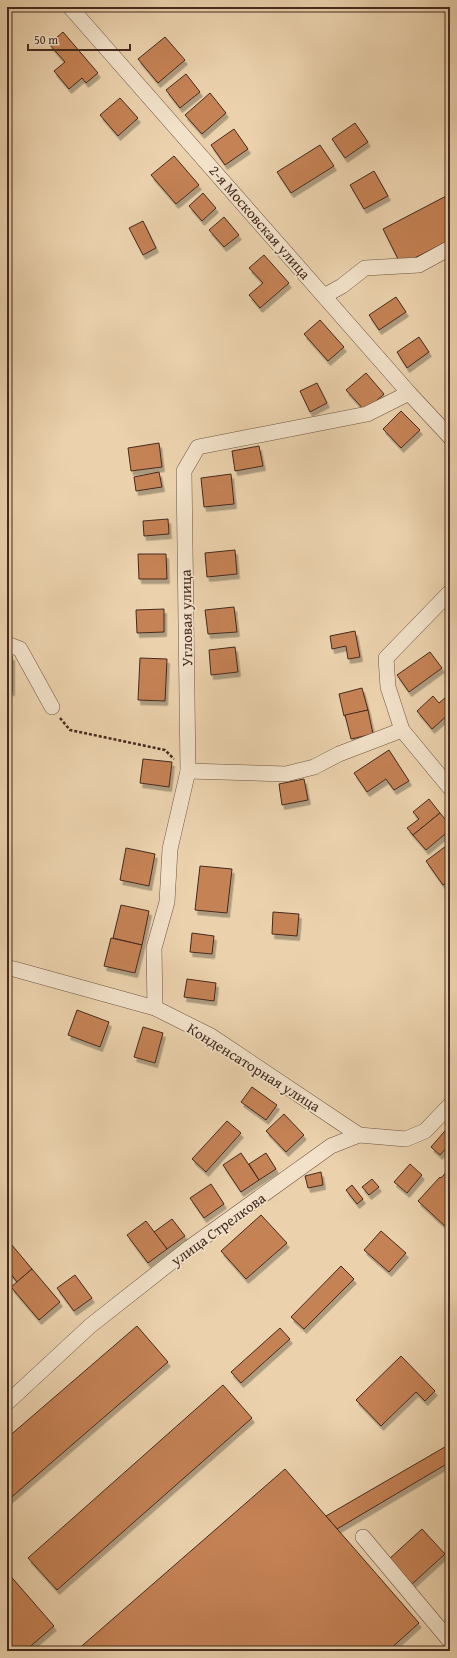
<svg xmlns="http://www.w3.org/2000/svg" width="457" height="1658" font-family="'Gentium Book Plus',serif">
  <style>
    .building { fill: #c58255; stroke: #442a1e; filter: url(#shadow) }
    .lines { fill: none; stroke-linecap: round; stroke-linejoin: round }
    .minor-casing { stroke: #6e5442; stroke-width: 16 }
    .path { stroke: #442a1e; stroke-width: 2.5; stroke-dasharray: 3 2; stroke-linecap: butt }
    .minor { stroke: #f2e2ca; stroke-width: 15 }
    .labels { text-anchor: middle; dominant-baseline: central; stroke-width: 3.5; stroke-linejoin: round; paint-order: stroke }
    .street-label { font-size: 15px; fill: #442a1e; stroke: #f2e2ca }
  </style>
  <defs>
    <filter id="shadow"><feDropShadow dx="2.5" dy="4.5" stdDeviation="0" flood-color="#0004"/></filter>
  </defs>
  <rect width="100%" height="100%" fill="#ebd2ad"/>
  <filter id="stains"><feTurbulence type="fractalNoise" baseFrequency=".005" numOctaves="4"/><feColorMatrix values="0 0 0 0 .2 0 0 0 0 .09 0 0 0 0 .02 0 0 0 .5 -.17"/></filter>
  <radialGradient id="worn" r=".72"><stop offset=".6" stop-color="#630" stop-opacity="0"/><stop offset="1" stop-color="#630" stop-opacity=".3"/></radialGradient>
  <g class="building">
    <polygon points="63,32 98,73 86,83 82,78 69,89 54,71 65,62 49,44"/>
    <polygon points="165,37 185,60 158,83 138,59"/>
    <polygon points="186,74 200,92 180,108 166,90"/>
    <polygon points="210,93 226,113 202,134 185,115"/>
    <polygon points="120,98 138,118 118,136 100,115"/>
    <polygon points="355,123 368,142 345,158 332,139"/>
    <polygon points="234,129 248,149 225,165 211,145"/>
    <polygon points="320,145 334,166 291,193 277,172"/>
    <polygon points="174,156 199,185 176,204 151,175"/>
    <polygon points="374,171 388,196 364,209 350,185"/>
    <polygon points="203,193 216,208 202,221 189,206"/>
    <polygon points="450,194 450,240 401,265 383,229"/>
    <polygon points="224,217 239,235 224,247 209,230"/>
    <polygon points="143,221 156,248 143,255 129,228"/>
    <polygon points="264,255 289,283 260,308 249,295 263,283 249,268"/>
    <polygon points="396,297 406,312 379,330 369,315"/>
    <polygon points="320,320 344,347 328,361 304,334"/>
    <polygon points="419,337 429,352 407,368 397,352"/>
    <polygon points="366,373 384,394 365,411 346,390"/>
    <polygon points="317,383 327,403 310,412 300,391"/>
    <polygon points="401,411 420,430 401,448 383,429"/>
    <polygon points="159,443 162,467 131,471 128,448"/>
    <polygon points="259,446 263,466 235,471 232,451"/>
    <polygon points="159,472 162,487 136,491 134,477"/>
    <polygon points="231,474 234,504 204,507 201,478"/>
    <polygon points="168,519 169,534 144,536 143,521"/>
    <polygon points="235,550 237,574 207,577 205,553"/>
    <polygon points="138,554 166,554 167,579 139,579"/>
    <polygon points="234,607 237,632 208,634 205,610"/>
    <polygon points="164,609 164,632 137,633 136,610"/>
    <polygon points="355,631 360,657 348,659 346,646 332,649 330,636"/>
    <polygon points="235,647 238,672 211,675 209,650"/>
    <polygon points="430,652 442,668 409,692 397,675"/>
    <rect x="7" y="656" width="5" height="35"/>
    <polygon points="140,658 167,659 165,701 138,700"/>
    <polygon points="362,688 368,710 344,716 339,694"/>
    <polygon points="433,696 439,703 445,698 450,704 450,713 432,729 417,711"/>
    <polygon points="368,710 373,734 351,739 345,715"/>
    <polygon points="389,750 409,781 394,790 386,779 367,792 354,773"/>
    <polygon points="143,759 172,762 169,787 140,783"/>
    <polygon points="304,779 308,800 282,805 279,784"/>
    <polygon points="429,799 440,813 413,835 407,828 419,819 413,812"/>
    <polygon points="440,813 450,825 450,830 426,850 413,835"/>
    <polygon points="450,843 450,881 443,885 426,861"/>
    <polygon points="126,848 155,854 149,886 120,880"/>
    <polygon points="200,866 232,869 227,913 195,910"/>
    <polygon points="121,905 149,911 142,945 113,938"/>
    <polygon points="273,912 299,914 297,936 272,934"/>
    <polygon points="192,933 214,936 212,954 190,952"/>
    <polygon points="111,938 142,945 135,973 104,966"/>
    <polygon points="187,979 216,983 214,1001 184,997"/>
    <polygon points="77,1010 109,1022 100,1047 68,1035"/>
    <polygon points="143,1027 163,1033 155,1063 134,1057"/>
    <polygon points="252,1087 277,1105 266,1120 241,1102"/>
    <polygon points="284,1114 304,1135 286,1152 266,1131"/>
    <polygon points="227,1121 241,1133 206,1172 192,1159"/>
    <polygon points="450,1125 450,1144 440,1155 431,1147"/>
    <polygon points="241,1153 259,1180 241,1192 223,1165"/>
    <polygon points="266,1153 276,1169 259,1180 249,1164"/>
    <polygon points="410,1164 422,1175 407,1193 394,1182"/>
    <polygon points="450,1168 450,1222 446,1227 418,1201 440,1177 441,1178"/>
    <polygon points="321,1172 323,1185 308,1188 305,1176"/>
    <polygon points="372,1179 379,1187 369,1195 362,1187"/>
    <polygon points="211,1184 224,1204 204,1218 190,1198"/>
    <polygon points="352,1185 363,1199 357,1204 346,1190"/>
    <polygon points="261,1215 287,1243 246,1279 221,1251"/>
    <polygon points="172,1219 185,1236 167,1249 154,1232"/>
    <polygon points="146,1221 167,1249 148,1263 127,1235"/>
    <polygon points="381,1231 406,1253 389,1272 364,1250"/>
    <polygon points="11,1244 32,1269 17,1282 7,1269 7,1247"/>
    <polygon points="341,1266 354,1279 304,1329 291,1317"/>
    <polygon points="32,1269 60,1302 39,1320 11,1287"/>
    <polygon points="75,1275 92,1298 74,1311 57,1288"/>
    <polygon points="137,1326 168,1362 7,1501 7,1438"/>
    <polygon points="280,1328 290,1339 241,1383 231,1372"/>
    <polygon points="401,1356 435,1391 425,1401 416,1392 381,1426 356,1400"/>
    <polygon points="223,1385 252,1418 57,1590 28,1558"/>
    <polygon points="450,1444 450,1462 337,1529 326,1516"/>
    <polygon points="285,1469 419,1623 388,1651 76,1651"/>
    <polygon points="422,1529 445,1554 411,1585 388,1560"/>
    <polygon points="7,1572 54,1626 25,1651 7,1651"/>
  </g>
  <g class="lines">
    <g class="minor-casing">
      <g id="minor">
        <polyline points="70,7 409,393 450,437"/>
        <polyline points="324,296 342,286 365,268 419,265 450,248"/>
        <polyline points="450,592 386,658 388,687 402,730 450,788"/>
        <polyline points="7,644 20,649 52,707"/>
        <polyline points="188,771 286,774 314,767 339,754 402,730"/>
        <polyline points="7,968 14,969 155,1008 211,1036 359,1135"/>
        <polyline points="155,1008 154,948 167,902 170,849 188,771 184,471 198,447 367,414 409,393"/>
        <polyline points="7,1403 90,1326 189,1248 331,1146 359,1135 406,1139 425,1131 450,1105"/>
        <polyline points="363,1537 450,1641"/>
      </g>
    </g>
    <polyline class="path" points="60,718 70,730 165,750 174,759"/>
    <use href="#minor" class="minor"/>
  </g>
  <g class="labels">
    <g class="street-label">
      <text transform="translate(260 222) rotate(49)">2-я Московская улица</text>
      <text transform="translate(186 618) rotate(-91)">Угловая улица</text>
      <text transform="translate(254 1067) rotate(32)">Конденсаторная улица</text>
      <text transform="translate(218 1229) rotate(-36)">улица Стрелкова</text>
    </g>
  </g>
  <rect width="457" height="1658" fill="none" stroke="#ebd2ad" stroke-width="24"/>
  <rect x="8" y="8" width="441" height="1642" fill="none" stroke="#442a1e" stroke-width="2"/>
  <rect x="12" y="12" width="433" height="1634" fill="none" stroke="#442a1e"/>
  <path d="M28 44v6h102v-6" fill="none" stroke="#442a1e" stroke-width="2"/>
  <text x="34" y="44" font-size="12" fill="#442a1e" stroke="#f2e2ca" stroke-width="3" paint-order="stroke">50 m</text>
  <rect width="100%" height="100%" filter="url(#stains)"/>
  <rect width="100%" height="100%" fill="url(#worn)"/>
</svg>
